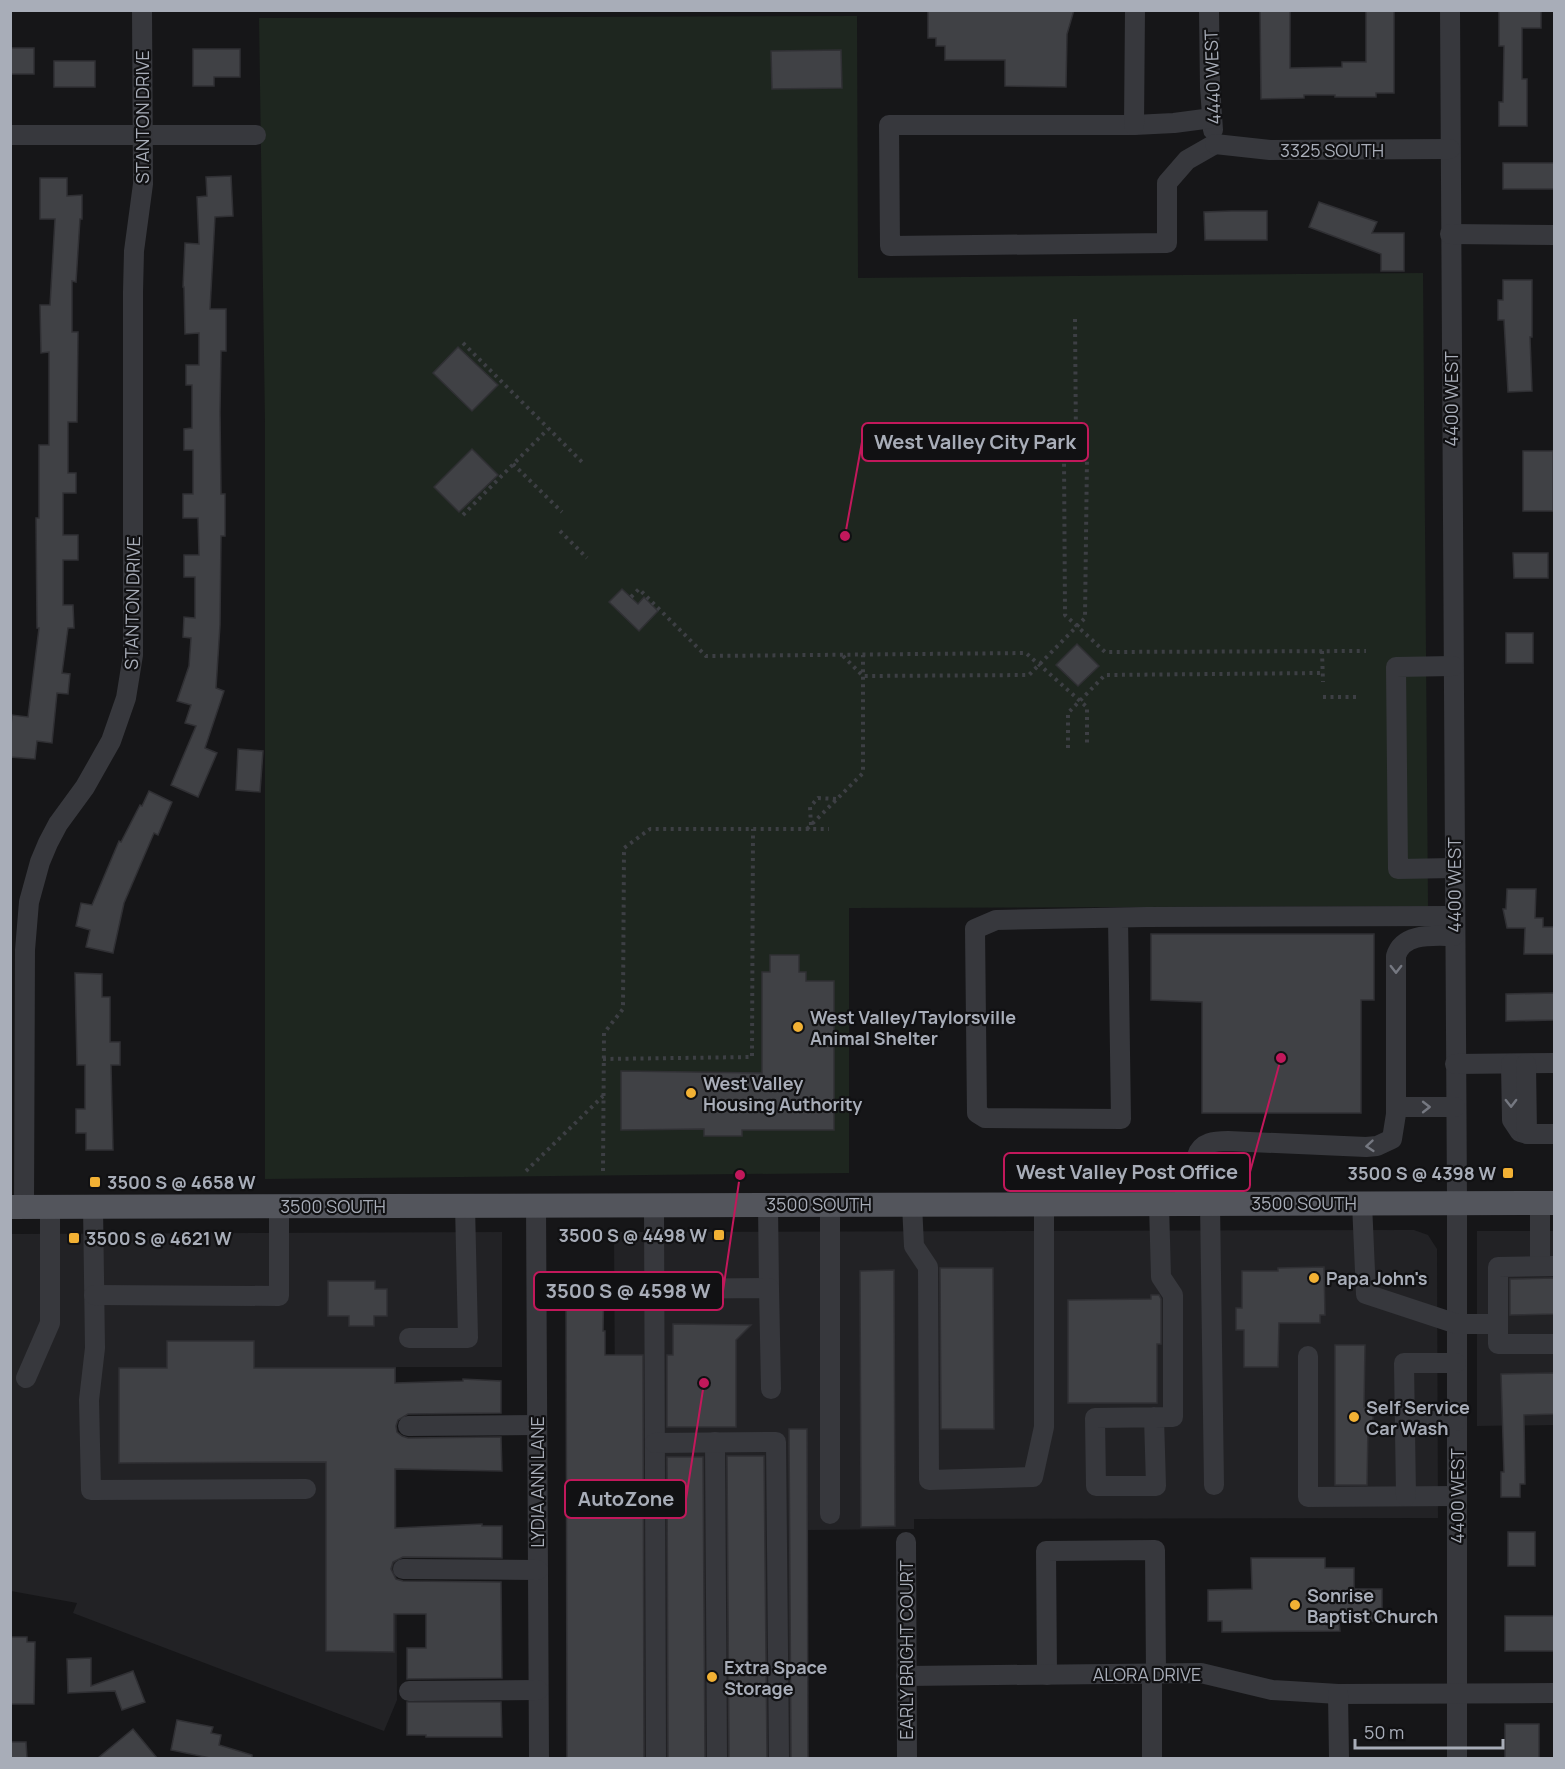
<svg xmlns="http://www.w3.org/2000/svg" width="1565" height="1769" font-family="Manrope,sans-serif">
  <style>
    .built { fill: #222225 }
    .green { fill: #1e261f }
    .building { fill: #404145; stroke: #303034; stroke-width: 1.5 }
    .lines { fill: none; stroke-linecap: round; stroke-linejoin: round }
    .path { stroke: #3d3f44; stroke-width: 4; stroke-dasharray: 3 4.5; stroke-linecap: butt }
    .minor { stroke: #37383d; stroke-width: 20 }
    .major { stroke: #53555c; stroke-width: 24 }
    .oneway { stroke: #757881 }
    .poi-dot { fill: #f2b134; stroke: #111113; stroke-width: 2 }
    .labels { text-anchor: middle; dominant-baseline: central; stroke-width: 4.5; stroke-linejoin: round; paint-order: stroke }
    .street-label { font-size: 18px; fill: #a8adb8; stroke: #111113 }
    .poi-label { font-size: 18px; font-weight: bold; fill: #a8adb8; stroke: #111113; text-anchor: start }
    .leader { fill: none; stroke: #c2185b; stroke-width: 2 }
    .callout-dot { fill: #c2185b; stroke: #111113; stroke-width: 2 }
    .callout { fill: #111113; stroke: #c2185b; stroke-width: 2 }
    .callout-label { font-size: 20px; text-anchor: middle; font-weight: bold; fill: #a8adb8 }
  </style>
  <rect width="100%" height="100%" fill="#161618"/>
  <g class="built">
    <polygon points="1414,1230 1428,1235 1437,1249 1438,1518 914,1519 914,1529 808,1530 808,1758 617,1758 614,1232"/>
    <polygon points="1477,1231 1554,1231 1554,1425 1477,1426"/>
    <polygon points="502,1232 502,1367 396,1367 397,1700 384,1731 73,1613 77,1603 11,1591 10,1234"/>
  </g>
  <polygon class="green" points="857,16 858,278 1423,273 1428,906 849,908 849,1173 265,1179 265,422 259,18"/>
  <g class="building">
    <polygon points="928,10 1074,10 1067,34 1066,87 1005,86 1005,60 945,60 945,46 936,46 936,38 928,38"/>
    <polygon points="1260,10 1290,10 1290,68 1342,67 1342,62 1366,62 1366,10 1394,10 1394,93 1376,93 1376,97 1335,97 1335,95 1304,95 1304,98 1261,99"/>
    <polygon points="1499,10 1541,10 1541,28 1522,28 1522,79 1527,79 1527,126 1499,126 1499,102 1503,102 1504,46 1499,46"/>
    <rect x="10" y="48" width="24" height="26"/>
    <polygon points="193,49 240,49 240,77 214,77 214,86 193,86"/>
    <polygon points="841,50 842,88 772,89 771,51"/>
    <rect x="54" y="61" width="41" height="26"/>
    <rect x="1503" y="163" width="51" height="26"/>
    <polygon points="231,176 233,216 215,217 210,309 226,309 226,351 221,351 220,412 221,494 225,494 225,536 221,536 220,625 216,688 224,691 205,748 217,753 198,797 171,785 196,726 185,723 191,705 177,701 189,666 191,638 183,637 184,617 195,618 195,577 184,577 184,555 199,555 198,518 183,518 183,494 193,494 193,450 184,450 184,429 192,428 192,385 186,385 186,365 199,365 199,333 185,334 184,287 183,287 185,243 199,244 197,197 207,196 206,177"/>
    <polygon points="40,178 67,178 67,196 82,195 82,219 80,219 76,282 72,281 72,332 78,332 77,422 68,422 68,473 76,473 76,493 63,493 63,535 78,535 78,560 63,560 63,605 73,605 74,628 68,628 62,673 70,674 68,694 57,693 52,743 37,741 35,759 10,757 10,735 12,715 28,717 39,628 37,628 36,518 39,518 39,445 49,445 49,352 41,353 40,305 50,305 55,219 40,219"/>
    <polygon points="1319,202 1377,222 1372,233 1404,233 1404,271 1381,271 1381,254 1309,227"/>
    <polygon points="1231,211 1267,211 1267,240 1205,240 1204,212"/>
    <polygon points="1503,280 1532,280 1532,337 1530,337 1532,391 1508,392 1504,320 1498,320 1498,300 1503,300"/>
    <polygon points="458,347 498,385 472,411 433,373"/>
    <polygon points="472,449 498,475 459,512 434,487"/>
    <rect x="1523" y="451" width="30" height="60"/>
    <polygon points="1513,553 1548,553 1548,578 1514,578"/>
    <polygon points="622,589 638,604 644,597 658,611 639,631 609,602"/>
    <rect x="1506" y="633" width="27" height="30"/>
    <polygon points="1077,644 1099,666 1078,686 1056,665"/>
    <polygon points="238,749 263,751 260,792 236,790"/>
    <polygon points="149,791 172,802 158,835 154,833 124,903 113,953 86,947 90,930 76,926 81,903 92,905 119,841 121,842 140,805 142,806"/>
    <polygon points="1507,889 1536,889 1535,918 1543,918 1543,927 1554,927 1554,954 1524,954 1525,928 1507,928 1503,909 1506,909"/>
    <polygon points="1151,934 1374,934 1374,1000 1361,1000 1361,1113 1202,1113 1202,1002 1151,1000"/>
    <polygon points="770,955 799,955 799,972 806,972 806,981 834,981 834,1130 742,1130 742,1136 704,1136 704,1129 621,1130 621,1071 762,1073 762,972 770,972"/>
    <polygon points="75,973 102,974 102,997 110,997 110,1042 120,1042 120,1065 111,1065 113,1150 86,1150 86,1133 76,1133 76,1109 85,1109 85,1065 77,1065"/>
    <polygon points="1554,993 1554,1020 1506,1021 1506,994"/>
    <polygon points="1324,1267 1325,1315 1320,1315 1320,1323 1279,1323 1278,1367 1244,1367 1244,1330 1236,1330 1236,1308 1242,1308 1242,1271 1278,1271 1278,1268"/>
    <polygon points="940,1268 993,1268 994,1429 941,1429"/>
    <polygon points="894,1270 895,1526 861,1527 860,1271"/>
    <polygon points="604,1278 603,1331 605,1331 605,1355 643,1355 644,1758 567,1758 566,1279"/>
    <polygon points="1554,1278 1554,1314 1510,1315 1510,1279"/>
    <polygon points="328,1281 375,1281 375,1289 387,1289 387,1316 374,1316 374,1326 349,1326 349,1316 328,1316"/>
    <polygon points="1151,1295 1159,1295 1161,1299 1161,1344 1157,1344 1157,1403 1068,1403 1068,1300 1151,1299"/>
    <polygon points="673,1324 751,1325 736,1340 736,1427 667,1427 667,1355 673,1355"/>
    <polygon points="167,1341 254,1341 254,1368 395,1368 395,1383 463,1381 463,1379 501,1381 501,1413 408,1414 398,1420 396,1426 397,1432 402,1436 408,1438 501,1437 502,1471 395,1469 395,1528 482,1524 482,1526 502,1526 502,1558 403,1557 393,1562 391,1569 396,1579 403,1581 501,1582 502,1678 407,1679 407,1648 426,1648 426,1614 394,1614 394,1652 326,1651 326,1462 119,1463 119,1368 167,1368"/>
    <polygon points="1335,1345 1365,1345 1364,1407 1373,1407 1373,1427 1368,1426 1367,1485 1335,1485"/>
    <polygon points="1554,1373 1554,1414 1524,1415 1525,1484 1520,1484 1520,1497 1501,1497 1501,1472 1504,1472 1501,1374"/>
    <polygon points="789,1429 807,1429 808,1758 791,1758"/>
    <polygon points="727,1456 764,1456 767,1758 729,1758"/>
    <polygon points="667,1457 703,1457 705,1758 668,1758"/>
    <rect x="1508" y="1532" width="27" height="34"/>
    <polygon points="1251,1558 1325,1558 1325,1568 1354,1568 1354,1589 1382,1589 1382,1621 1339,1621 1340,1631 1222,1632 1222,1621 1208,1621 1208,1590 1252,1589"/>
    <rect x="1505" y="1616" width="49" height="35"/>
    <polygon points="10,1637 27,1637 27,1642 35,1642 34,1704 10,1704"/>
    <polygon points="91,1658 91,1686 133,1671 145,1702 122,1710 115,1691 68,1693 67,1659"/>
    <polygon points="407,1702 501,1702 502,1737 426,1737 426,1735 407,1735"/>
    <polygon points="177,1720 213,1727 211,1733 221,1735 219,1745 252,1755 252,1758 210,1758 171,1750"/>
    <rect x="1505" y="1724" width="34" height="34"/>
    <polygon points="133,1729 157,1758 98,1758"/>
    <polygon points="10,1742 26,1742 27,1758 10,1758"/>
  </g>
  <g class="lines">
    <g class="path">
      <polyline points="1075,319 1076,445 1064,456 1065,615 1105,652 1366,651"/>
      <polyline points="463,343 583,463"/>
      <polyline points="513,464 562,512"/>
      <polyline points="463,515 548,429"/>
      <polyline points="560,531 587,558"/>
      <polyline points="631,597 639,589 706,656 1026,653 1087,707 1087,747"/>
      <polyline points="1322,651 1323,682"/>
      <polyline points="843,656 863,676 1029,675 1085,618 1087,457 1076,445"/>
      <polyline points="1323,697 1357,697"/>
      <polyline points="1068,748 1068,713 1105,675 1323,673"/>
      <polyline points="811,825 810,807 818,798 837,799"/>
      <polyline points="807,829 863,773 863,655"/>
      <polyline points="603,1059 752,1057 753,829"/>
      <polyline points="526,1171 603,1096"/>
      <polyline points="603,1171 604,1033 623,1009 624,848 650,829 829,829"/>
    </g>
    <g class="minor">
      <polyline points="1209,10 1210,87 1213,130"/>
      <polyline points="1450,10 1457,1202 1457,1758"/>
      <polyline points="1212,118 1174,123 1134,125 889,125 890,246 1167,243 1167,183 1187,160 1215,144"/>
      <polyline points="1134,125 1135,10"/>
      <polyline points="10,135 256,135"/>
      <polyline points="1215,144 1270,150 1450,149"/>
      <polyline points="1450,234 1554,235"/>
      <polyline points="1453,666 1396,667 1398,869 1454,868"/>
      <polyline points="1118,918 1121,1119 985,1118 977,1113 975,929 996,920 1146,917 1454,916"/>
      <polyline points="1455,1064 1554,1063"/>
      <polyline points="1511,1064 1512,1120 1520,1132 1527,1134"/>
      <polyline points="1526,1064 1527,1134 1554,1134"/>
      <polyline points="1396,1107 1455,1107"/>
      <polyline points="1210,1203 1214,1485"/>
      <polyline points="1362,1203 1366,1294 1457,1324 1498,1324"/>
      <polyline points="1540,1203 1540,1266"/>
      <polyline points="768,1204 769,1288"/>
      <polyline points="830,1204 830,1514"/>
      <polyline points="912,1204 914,1246 928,1267 929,1480 1033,1477 1044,1427 1044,1204"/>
      <path d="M 1195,1204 L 1197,1156 C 1201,1142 1215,1141 1228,1141 L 1366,1147 L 1377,1146 L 1392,1139 L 1396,1114 L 1396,956 C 1403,932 1434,936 1454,936"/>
      <polyline points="536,1205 539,1758"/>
      <polyline points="654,1205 656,1758"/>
      <polyline points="93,1206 95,1348 89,1400 91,1490 306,1489"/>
      <polyline points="24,1207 25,950 29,902 40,862 48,843 58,824 85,787 111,741 126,698 133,655 133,292 134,251 143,184 142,10"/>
      <polyline points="1554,1266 1498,1267 1498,1344 1554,1344"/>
      <polyline points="654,1289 769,1288 771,1389"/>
      <polyline points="94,1295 279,1296 279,1206"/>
      <polyline points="409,1338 468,1338 465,1205"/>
      <polyline points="1308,1356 1308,1497 1457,1496"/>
      <polyline points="26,1378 50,1323 50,1207"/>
      <polyline points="1154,1417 1156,1486 1096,1486 1095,1418 1173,1417 1173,1295 1161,1277 1159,1204"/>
      <polyline points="1405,1421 1456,1421"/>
      <polyline points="408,1426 537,1425"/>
      <polyline points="715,1442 717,1758"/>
      <polyline points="655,1443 776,1442 779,1758"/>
      <polyline points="1406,1496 1404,1363 1456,1363"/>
      <polyline points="906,1542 907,1758"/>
      <polyline points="403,1569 538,1570"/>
      <polyline points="1152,1674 1152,1758"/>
      <polyline points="1047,1675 1046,1551 1155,1550 1156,1674"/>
      <polyline points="906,1676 1201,1673 1272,1690 1290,1691 1338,1694 1554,1693"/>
      <polyline points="409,1691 538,1690"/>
      <polyline points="1338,1694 1339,1758"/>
    </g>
    <polyline class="major" points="10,1207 1554,1203"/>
  </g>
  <defs><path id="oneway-chevron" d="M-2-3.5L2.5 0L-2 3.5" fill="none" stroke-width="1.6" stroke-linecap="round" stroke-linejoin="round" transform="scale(1.5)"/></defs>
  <g class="oneway">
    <use href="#oneway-chevron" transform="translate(1396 969) rotate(90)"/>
    <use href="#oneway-chevron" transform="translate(1511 1103) rotate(89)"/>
    <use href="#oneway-chevron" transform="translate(1426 1107)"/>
    <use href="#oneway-chevron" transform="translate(1370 1146) rotate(175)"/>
  </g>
  <g class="poi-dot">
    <circle cx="798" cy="1027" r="6"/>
    <circle cx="691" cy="1093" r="6"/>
    <rect x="1502" y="1167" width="12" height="12" rx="3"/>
    <rect x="89" y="1176" width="12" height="12" rx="3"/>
    <rect x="713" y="1229" width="12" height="12" rx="3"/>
    <rect x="68" y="1232" width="12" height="12" rx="3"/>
    <circle cx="1314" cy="1278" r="6"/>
    <circle cx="1354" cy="1417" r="6"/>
    <circle cx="1295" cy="1605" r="6"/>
    <circle cx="712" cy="1677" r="6"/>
  </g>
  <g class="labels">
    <g class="street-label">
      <text transform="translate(1212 77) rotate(-92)">4440 WEST</text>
      <text transform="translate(142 117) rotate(-90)">STANTON DRIVE</text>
      <text x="1332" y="150">3325 SOUTH</text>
      <text transform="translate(1451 399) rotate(-90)">4400 WEST</text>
      <text transform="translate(132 603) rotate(-89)">STANTON DRIVE</text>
      <text transform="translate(1454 885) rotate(-90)">4400 WEST</text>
      <text x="1304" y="1203">3500 SOUTH</text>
      <text x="819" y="1204">3500 SOUTH</text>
      <text x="333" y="1206">3500 SOUTH</text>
      <text transform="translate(537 1482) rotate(-90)">LYDIA ANN LANE</text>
      <text transform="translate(1457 1496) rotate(-90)">4400 WEST</text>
      <text transform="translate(906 1650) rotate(-90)">EARLY BRIGHT COURT</text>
      <text x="1147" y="1674">ALORA DRIVE</text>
    </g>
    <g class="poi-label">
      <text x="810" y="1017">West Valley/Taylorsville<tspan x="810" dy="21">Animal Shelter</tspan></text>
      <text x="703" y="1083">West Valley<tspan x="703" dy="21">Housing Authority</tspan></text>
      <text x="1496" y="1173" text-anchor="end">3500 S @ 4398 W</text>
      <text x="107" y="1182">3500 S @ 4658 W</text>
      <text x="707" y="1235" text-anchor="end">3500 S @ 4498 W</text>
      <text x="86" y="1238">3500 S @ 4621 W</text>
      <text x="1326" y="1278">Papa John's</text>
      <text x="1366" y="1407">Self Service<tspan x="1366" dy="21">Car Wash</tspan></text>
      <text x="1307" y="1595">Sonrise<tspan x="1307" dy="21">Baptist Church</tspan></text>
      <text x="724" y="1667">Extra Space<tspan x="724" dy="21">Storage</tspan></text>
    </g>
  </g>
  <path class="leader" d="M845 536L862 442M1281 1058L1250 1172M740 1175L723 1291M704 1383L686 1499"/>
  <g class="callout-dot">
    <circle cx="845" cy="536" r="6"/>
    <circle cx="1281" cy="1058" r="6"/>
    <circle cx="740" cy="1175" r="6"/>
    <circle cx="704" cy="1383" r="6"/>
  </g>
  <g class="callout">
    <rect x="862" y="423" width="226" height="38" rx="6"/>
    <rect x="1004" y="1153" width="246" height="38" rx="6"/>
    <rect x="534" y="1272" width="189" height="38" rx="6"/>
    <rect x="565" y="1480" width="121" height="38" rx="6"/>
  </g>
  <g class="callout-label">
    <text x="975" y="449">West Valley City Park</text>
    <text x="1127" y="1179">West Valley Post Office</text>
    <text x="628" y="1298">3500 S @ 4598 W</text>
    <text x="626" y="1506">AutoZone</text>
  </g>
  <rect width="1565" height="1769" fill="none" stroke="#a8adb8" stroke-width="24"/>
  <path d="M1355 1739v9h148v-9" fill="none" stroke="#a8adb8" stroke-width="3"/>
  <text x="1364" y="1739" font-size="18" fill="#a8adb8" stroke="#111113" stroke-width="4.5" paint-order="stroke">50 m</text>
</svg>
